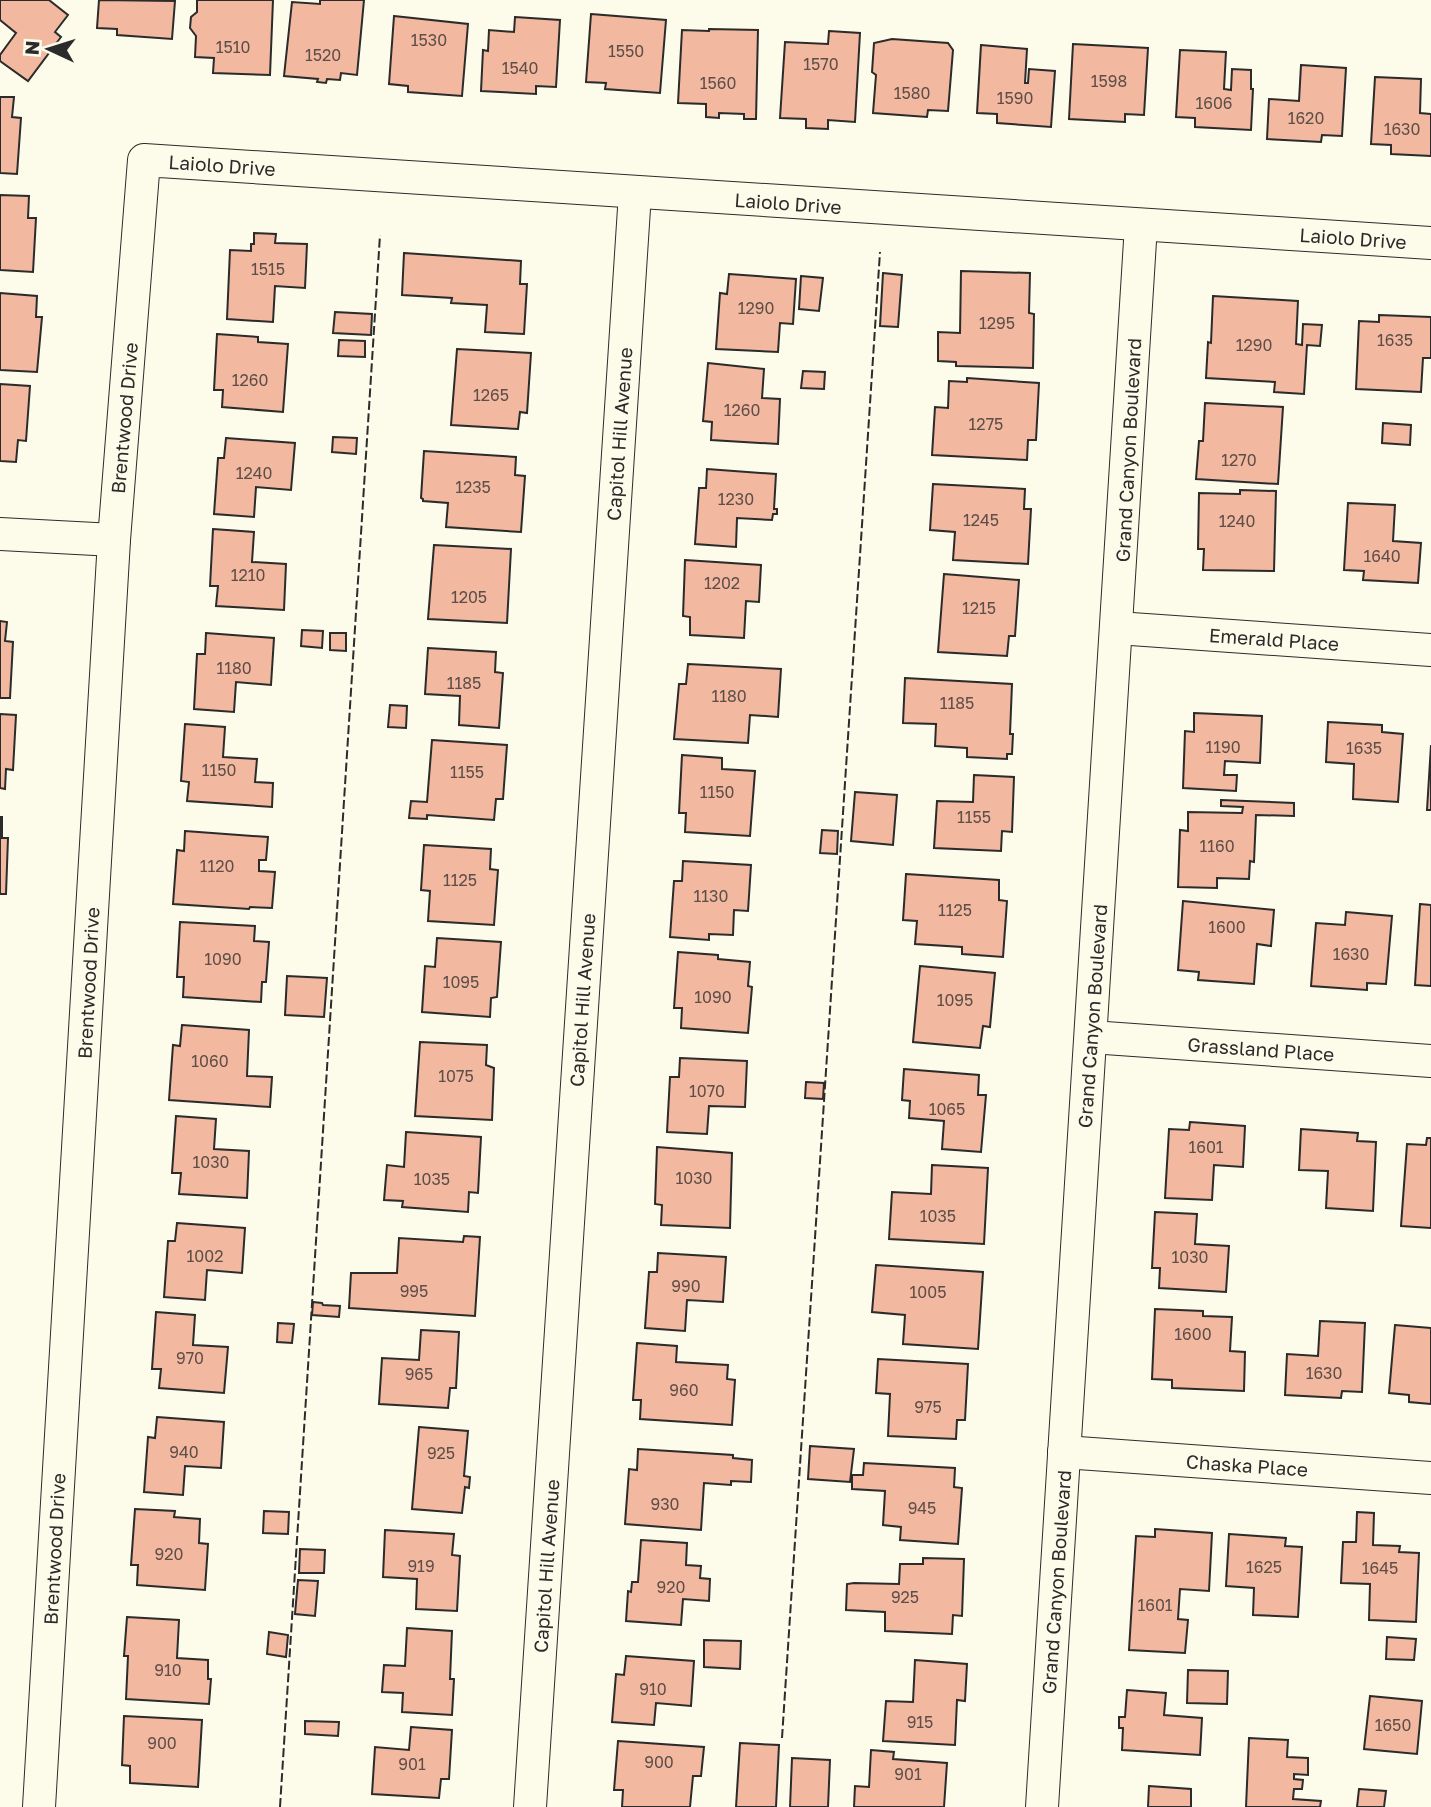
<svg xmlns="http://www.w3.org/2000/svg" width="1431" height="1807" font-family="'Golos Text',sans-serif">
  <style>
    .building { fill: #f2b8a0; stroke: #2b2b2b; stroke-width: 2 }
    .lines { fill: none; stroke-linecap: round; stroke-linejoin: round }
    .minor-casing { stroke: #2b2b2b; stroke-width: 34 }
    .minor { stroke: #fdfbea; stroke-width: 32 }
    .fence { stroke: #2b2b2b; stroke-width: 2; stroke-dasharray: 9 3.5; stroke-linecap: butt }
    .labels { text-anchor: middle; dominant-baseline: central; stroke-width: 5; stroke-linejoin: round; paint-order: stroke }
    .number-label { font-size: 16px; fill: #5d4e48 }
    .street-label { font-size: 19px; fill: #2b2b2b; stroke: #fdfbea }
  </style>
  <rect width="100%" height="100%" fill="#fdfbea"/>
  <g class="building">
    <polygon points="0,0 49,0 68,15 55,32 61,37 28,81 0,61 0,55 16,33 0,20"/>
    <polygon points="99,0 175,1 172,39 117,35 117,29 97,28"/>
    <polygon points="197,0 273,0 270,75 213,73 214,58 195,57 196,36 190,28 191,17 197,12"/>
    <polygon points="320,0 364,0 357,75 341,73 340,80 327,79 326,83 317,82 318,79 284,76 292,2 320,4"/>
    <polygon points="591,14 666,20 660,93 605,89 606,83 586,82"/>
    <polygon points="394,16 468,24 462,96 408,92 408,86 389,84"/>
    <polygon points="515,17 560,20 556,87 536,86 536,94 481,91 483,50 488,51 489,30 514,32"/>
    <polygon points="709,29 758,30 756,119 744,119 744,114 719,113 719,118 706,117 706,104 678,103 682,30 709,31"/>
    <polygon points="829,31 860,33 855,122 828,120 828,129 806,128 806,119 780,118 785,42 828,44"/>
    <polygon points="892,39 948,43 953,50 948,111 928,110 927,117 873,113 876,75 872,72 874,43"/>
    <polygon points="1073,44 1148,48 1144,115 1125,114 1125,122 1069,119"/>
    <polygon points="981,45 1027,49 1025,83 1028,83 1029,69 1055,71 1051,127 997,123 997,114 977,113"/>
    <polygon points="1180,50 1226,52 1224,89 1231,90 1232,69 1251,70 1251,89 1253,89 1251,130 1195,127 1195,118 1176,117"/>
    <polygon points="1301,65 1346,68 1342,136 1322,135 1321,142 1267,139 1269,99 1299,101"/>
    <polygon points="1375,77 1421,79 1420,113 1431,114 1431,156 1391,154 1391,145 1371,144"/>
    <polygon points="0,97 14,97 12,117 21,118 17,174 0,173"/>
    <polygon points="0,195 29,196 28,218 36,218 33,272 0,270"/>
    <polygon points="254,233 276,234 275,243 307,244 305,288 275,286 273,322 227,319 230,250 251,251 251,244 254,244"/>
    <polygon points="404,253 521,261 520,284 527,284 524,334 485,332 487,305 451,303 452,298 402,295"/>
    <polygon points="961,271 1030,273 1029,313 1034,314 1033,368 956,366 956,362 938,361 938,332 960,333"/>
    <polygon points="883,273 902,275 898,327 880,326"/>
    <polygon points="729,274 796,279 793,324 780,323 778,352 716,349 720,293 727,294"/>
    <polygon points="801,276 823,278 819,311 799,309"/>
    <polygon points="0,293 37,296 36,317 42,317 37,372 0,370"/>
    <polygon points="1213,296 1298,301 1296,344 1302,345 1303,324 1322,325 1320,346 1307,345 1304,394 1274,392 1275,382 1206,378 1208,342 1211,343"/>
    <polygon points="335,312 372,314 371,335 333,333"/>
    <polygon points="1379,315 1431,317 1431,358 1423,358 1421,392 1356,389 1359,321 1379,322"/>
    <polygon points="217,334 258,337 258,342 288,344 283,412 222,407 223,390 214,390"/>
    <polygon points="339,340 365,341 365,357 338,356"/>
    <polygon points="457,349 531,353 527,413 520,412 518,429 451,425"/>
    <polygon points="708,363 764,369 762,398 780,399 778,444 711,440 712,422 703,421"/>
    <polygon points="803,371 825,372 824,389 801,388"/>
    <polygon points="967,378 1039,383 1036,440 1028,440 1027,460 932,455 935,407 948,408 949,381 967,382"/>
    <polygon points="0,384 30,386 26,441 18,440 16,462 0,461"/>
    <polygon points="1205,403 1283,407 1278,484 1196,479 1199,441 1203,441"/>
    <polygon points="1383,423 1411,425 1410,445 1382,443"/>
    <polygon points="333,437 357,438 356,454 332,452"/>
    <polygon points="226,438 295,443 291,490 256,487 254,517 214,514 218,458 224,458"/>
    <polygon points="424,451 516,457 515,475 525,476 521,532 446,527 448,503 423,501 423,499 421,498"/>
    <polygon points="707,469 776,474 774,509 777,509 777,514 773,514 772,520 737,518 736,547 695,544 699,488 706,488"/>
    <polygon points="933,484 1025,489 1024,509 1031,509 1028,564 953,560 955,532 930,530"/>
    <polygon points="1240,490 1276,491 1274,571 1203,570 1204,549 1198,549 1199,493 1240,494"/>
    <polygon points="1348,503 1395,505 1393,541 1421,543 1418,583 1363,580 1364,571 1344,570"/>
    <polygon points="213,529 254,532 252,562 286,564 284,610 216,606 218,586 210,586"/>
    <polygon points="434,545 511,549 507,623 428,619"/>
    <polygon points="685,560 761,565 759,602 746,601 744,638 690,635 690,617 683,616"/>
    <polygon points="944,574 1019,580 1015,636 1009,636 1007,656 938,652"/>
    <polygon points="0,621 7,622 5,641 13,642 10,698 0,698"/>
    <polygon points="302,630 323,631 322,648 301,646"/>
    <polygon points="206,633 274,638 271,685 236,682 234,712 194,709 197,654 205,654"/>
    <polygon points="330,633 346,633 346,651 330,650"/>
    <polygon points="428,648 496,652 495,672 503,673 499,728 459,725 460,696 425,694"/>
    <polygon points="688,664 781,669 778,717 750,715 748,743 674,739 679,684 686,684"/>
    <polygon points="905,678 1012,684 1010,734 1013,734 1012,754 1007,754 1007,759 967,757 967,748 935,746 936,724 903,723"/>
    <polygon points="390,705 407,706 406,728 388,727"/>
    <polygon points="1194,713 1262,716 1260,763 1225,761 1224,775 1237,775 1236,791 1183,788 1185,731 1194,732"/>
    <polygon points="0,714 16,715 13,770 6,769 5,789 0,788"/>
    <polygon points="1328,722 1382,725 1382,732 1403,734 1398,802 1353,799 1354,764 1326,762"/>
    <polygon points="185,724 225,727 223,757 257,759 255,782 273,783 272,807 187,801 189,782 181,781"/>
    <polygon points="432,740 507,745 503,799 496,799 494,820 427,815 427,819 409,818 411,801 427,802"/>
    <polygon points="1431,745 1431,810 1427,810"/>
    <polygon points="682,755 722,758 722,769 755,771 750,836 685,832 686,813 679,813"/>
    <polygon points="974,775 1014,777 1012,832 1002,831 1001,851 934,848 937,801 973,802"/>
    <polygon points="855,792 897,795 893,845 851,841"/>
    <polygon points="1221,800 1294,803 1294,816 1256,815 1254,862 1250,861 1249,879 1217,878 1217,888 1178,887 1180,830 1188,831 1188,812 1242,813 1243,807 1221,806"/>
    <polygon points="0,817 2,817 2,838 8,838 6,894 0,894"/>
    <polygon points="822,830 838,831 837,854 820,853"/>
    <polygon points="185,831 268,837 266,860 259,860 259,871 275,872 272,908 250,907 249,909 173,904 177,850 184,851"/>
    <polygon points="424,845 491,849 490,869 498,870 494,925 428,921 430,891 421,890"/>
    <polygon points="683,861 751,865 748,911 734,910 733,935 709,934 709,940 670,937 674,881 682,881"/>
    <polygon points="906,874 999,880 999,900 1007,901 1003,957 962,954 962,947 915,944 917,921 903,920"/>
    <polygon points="1183,901 1274,910 1271,946 1257,944 1254,984 1198,980 1199,972 1178,970"/>
    <polygon points="1420,904 1431,905 1431,986 1415,985"/>
    <polygon points="1346,912 1392,916 1386,984 1367,983 1367,990 1311,986 1316,923 1345,925"/>
    <polygon points="180,922 255,926 254,941 269,942 266,982 262,982 261,1002 183,997 184,977 177,977"/>
    <polygon points="437,938 501,942 497,997 491,998 490,1017 422,1012 425,966 435,967"/>
    <polygon points="678,952 718,955 718,959 750,962 748,986 752,987 748,1033 681,1028 682,1008 674,1008"/>
    <polygon points="920,966 995,973 990,1027 983,1026 980,1048 913,1042"/>
    <polygon points="287,976 327,978 324,1017 285,1015"/>
    <polygon points="182,1025 249,1030 247,1076 272,1077 270,1107 169,1100 173,1045 180,1046"/>
    <polygon points="420,1042 487,1045 486,1065 494,1068 492,1120 415,1116"/>
    <polygon points="680,1058 747,1061 745,1107 709,1106 707,1134 667,1132 670,1077 679,1077"/>
    <polygon points="904,1069 979,1075 978,1095 986,1095 981,1152 942,1149 944,1121 909,1118 910,1101 902,1100"/>
    <polygon points="806,1082 824,1083 823,1099 805,1098"/>
    <polygon points="176,1116 216,1119 214,1149 249,1151 247,1198 179,1194 181,1173 172,1173"/>
    <polygon points="1190,1122 1245,1126 1243,1167 1214,1165 1212,1200 1165,1198 1169,1129 1189,1130"/>
    <polygon points="1301,1129 1358,1133 1357,1141 1376,1142 1373,1211 1326,1208 1328,1171 1299,1170"/>
    <polygon points="406,1132 481,1137 478,1193 469,1192 468,1212 402,1207 403,1201 384,1200 387,1165 404,1167"/>
    <polygon points="1427,1138 1431,1138 1431,1228 1401,1226 1407,1144 1426,1145"/>
    <polygon points="657,1147 732,1153 730,1228 661,1225 662,1205 655,1204"/>
    <polygon points="932,1165 988,1168 984,1244 889,1239 892,1192 931,1194"/>
    <polygon points="1155,1212 1197,1214 1195,1244 1229,1246 1226,1292 1159,1288 1160,1268 1152,1268"/>
    <polygon points="177,1223 245,1228 242,1273 207,1270 205,1300 164,1297 168,1241 175,1241"/>
    <polygon points="464,1236 480,1237 475,1316 349,1308 351,1273 397,1273 399,1238 463,1242"/>
    <polygon points="658,1253 726,1257 723,1302 687,1300 685,1331 645,1328 649,1272 657,1272"/>
    <polygon points="876,1265 983,1272 978,1349 903,1344 905,1315 872,1312"/>
    <polygon points="313,1302 322,1303 323,1305 340,1306 339,1317 312,1315"/>
    <polygon points="1155,1309 1203,1311 1203,1316 1232,1317 1230,1351 1245,1352 1244,1391 1172,1388 1172,1380 1152,1379"/>
    <polygon points="156,1312 195,1315 193,1345 228,1347 224,1393 159,1388 161,1369 152,1369"/>
    <polygon points="1320,1321 1365,1323 1362,1392 1342,1391 1341,1398 1285,1395 1287,1354 1318,1356"/>
    <polygon points="278,1323 294,1324 292,1343 277,1342"/>
    <polygon points="1395,1325 1431,1328 1431,1404 1409,1402 1409,1395 1389,1393"/>
    <polygon points="421,1330 459,1332 456,1388 450,1388 448,1408 379,1404 382,1358 419,1360"/>
    <polygon points="637,1343 677,1346 676,1362 728,1365 727,1379 735,1380 732,1425 640,1419 641,1400 633,1400"/>
    <polygon points="878,1359 968,1364 965,1420 957,1420 956,1439 888,1436 890,1394 876,1393"/>
    <polygon points="157,1417 224,1422 221,1468 185,1466 183,1495 144,1492 148,1437 155,1438"/>
    <polygon points="419,1427 468,1431 464,1476 470,1477 469,1488 465,1487 462,1513 412,1509"/>
    <polygon points="810,1446 854,1449 850,1482 808,1479"/>
    <polygon points="638,1449 733,1455 733,1458 752,1460 751,1482 731,1481 731,1485 704,1483 701,1530 625,1524 629,1469 637,1470"/>
    <polygon points="864,1463 955,1468 954,1487 962,1488 958,1544 900,1540 901,1527 883,1525 885,1491 852,1489 852,1475 863,1475"/>
    <polygon points="135,1509 175,1511 174,1517 200,1519 199,1543 208,1544 205,1590 137,1585 138,1565 131,1565"/>
    <polygon points="264,1511 289,1512 288,1534 263,1533"/>
    <polygon points="1357,1512 1374,1513 1373,1545 1400,1546 1399,1552 1419,1553 1416,1622 1369,1620 1370,1584 1341,1583 1343,1542 1356,1542"/>
    <polygon points="1155,1529 1212,1533 1209,1591 1180,1589 1178,1619 1188,1620 1185,1653 1129,1650 1136,1536 1155,1537"/>
    <polygon points="385,1530 454,1534 452,1555 460,1556 457,1611 416,1609 417,1579 383,1577"/>
    <polygon points="1229,1534 1286,1538 1285,1546 1302,1547 1298,1617 1253,1615 1254,1588 1226,1586"/>
    <polygon points="641,1540 687,1543 686,1565 701,1566 700,1578 710,1579 709,1601 683,1599 681,1625 626,1621 628,1591 631,1592 632,1582 638,1582"/>
    <polygon points="300,1549 325,1550 324,1573 299,1573"/>
    <polygon points="923,1558 964,1559 962,1616 953,1615 952,1634 885,1631 885,1612 846,1610 847,1584 854,1583 899,1584 900,1564 923,1564"/>
    <polygon points="298,1580 318,1581 315,1616 295,1614"/>
    <polygon points="127,1617 179,1620 177,1658 208,1660 208,1679 211,1679 209,1704 126,1699 128,1656 124,1656"/>
    <polygon points="407,1628 452,1631 450,1679 454,1679 452,1715 402,1712 403,1693 382,1692 384,1665 405,1666"/>
    <polygon points="269,1632 288,1635 286,1657 267,1654"/>
    <polygon points="1387,1637 1416,1639 1414,1660 1386,1659"/>
    <polygon points="704,1640 741,1641 740,1669 704,1667"/>
    <polygon points="626,1656 694,1661 691,1706 656,1703 654,1725 612,1722 616,1674 624,1675"/>
    <polygon points="915,1660 967,1664 965,1701 957,1700 955,1745 883,1741 886,1701 913,1702"/>
    <polygon points="1188,1670 1228,1671 1227,1704 1187,1703"/>
    <polygon points="1127,1690 1166,1693 1164,1715 1202,1718 1200,1755 1122,1750 1123,1728 1119,1728 1119,1717 1125,1717"/>
    <polygon points="1370,1696 1422,1701 1417,1754 1364,1749"/>
    <polygon points="124,1716 202,1720 198,1787 130,1783 130,1766 122,1765"/>
    <polygon points="305,1721 339,1722 338,1736 305,1734"/>
    <polygon points="411,1727 452,1730 449,1779 441,1779 439,1798 372,1794 375,1747 409,1750"/>
    <polygon points="1249,1738 1288,1740 1287,1757 1308,1758 1308,1775 1294,1774 1294,1779 1303,1780 1302,1789 1294,1789 1293,1799 1321,1801 1320,1807 1246,1807"/>
    <polygon points="618,1741 704,1747 701,1776 693,1776 690,1807 622,1807 623,1790 614,1790"/>
    <polygon points="740,1743 779,1745 776,1807 736,1807"/>
    <polygon points="871,1750 894,1752 893,1759 947,1763 944,1807 854,1807 855,1786 869,1787"/>
    <polygon points="792,1758 830,1760 828,1807 790,1807"/>
    <polygon points="1149,1786 1191,1789 1191,1807 1148,1807"/>
    <polygon points="1359,1789 1386,1791 1384,1807 1357,1807"/>
  </g>
  <g class="lines">
    <g class="minor-casing">
      <g id="minor">
        <polyline points="0,534 114,540"/>
        <polyline points="1117,628 1431,650"/>
        <polyline points="1091,1037 1431,1061"/>
        <polyline points="1064,1452 1431,1478"/>
        <polyline points="39,1807 114,540 144,160 1431,243"/>
        <polyline points="530,1807 635,193"/>
        <polyline points="1042,1807 1141,225"/>
      </g>
    </g>
    <use href="#minor" class="minor"/>
    <g class="fence">
      <polyline points="782,1738 880,252"/>
      <polyline points="280,1807 380,235"/>
    </g>
  </g>
  <g class="labels">
    <g class="number-label">
      <text x="429" y="40">1530</text>
      <text x="233" y="47">1510</text>
      <text x="626" y="51">1550</text>
      <text x="323" y="55">1520</text>
      <text x="821" y="64">1570</text>
      <text x="520" y="68">1540</text>
      <text x="1109" y="81">1598</text>
      <text x="718" y="83">1560</text>
      <text x="912" y="93">1580</text>
      <text x="1015" y="98">1590</text>
      <text x="1214" y="103">1606</text>
      <text x="1306" y="118">1620</text>
      <text x="1402" y="129">1630</text>
      <text x="268" y="269">1515</text>
      <text x="756" y="308">1290</text>
      <text x="997" y="323">1295</text>
      <text x="1395" y="340">1635</text>
      <text x="1254" y="345">1290</text>
      <text x="250" y="380">1260</text>
      <text x="491" y="395">1265</text>
      <text x="742" y="410">1260</text>
      <text x="986" y="424">1275</text>
      <text x="1239" y="460">1270</text>
      <text x="254" y="473">1240</text>
      <text x="473" y="487">1235</text>
      <text x="736" y="499">1230</text>
      <text x="981" y="520">1245</text>
      <text x="1237" y="521">1240</text>
      <text x="1382" y="556">1640</text>
      <text x="248" y="575">1210</text>
      <text x="722" y="583">1202</text>
      <text x="469" y="597">1205</text>
      <text x="979" y="608">1215</text>
      <text x="234" y="668">1180</text>
      <text x="464" y="683">1185</text>
      <text x="729" y="696">1180</text>
      <text x="957" y="703">1185</text>
      <text x="1223" y="747">1190</text>
      <text x="1364" y="748">1635</text>
      <text x="219" y="770">1150</text>
      <text x="467" y="772">1155</text>
      <text x="717" y="792">1150</text>
      <text x="974" y="817">1155</text>
      <text x="1217" y="846">1160</text>
      <text x="217" y="866">1120</text>
      <text x="460" y="880">1125</text>
      <text x="711" y="896">1130</text>
      <text x="955" y="910">1125</text>
      <text x="1227" y="927">1600</text>
      <text x="1351" y="954">1630</text>
      <text x="223" y="959">1090</text>
      <text x="461" y="982">1095</text>
      <text x="713" y="997">1090</text>
      <text x="955" y="1000">1095</text>
      <text x="210" y="1061">1060</text>
      <text x="456" y="1076">1075</text>
      <text x="707" y="1091">1070</text>
      <text x="947" y="1109">1065</text>
      <text x="1206" y="1147">1601</text>
      <text x="211" y="1162">1030</text>
      <text x="694" y="1178">1030</text>
      <text x="432" y="1179">1035</text>
      <text x="938" y="1216">1035</text>
      <text x="205" y="1256">1002</text>
      <text x="1190" y="1257">1030</text>
      <text x="686" y="1286">990</text>
      <text x="414" y="1291">995</text>
      <text x="928" y="1292">1005</text>
      <text x="1193" y="1334">1600</text>
      <text x="190" y="1358">970</text>
      <text x="1324" y="1373">1630</text>
      <text x="419" y="1374">965</text>
      <text x="684" y="1390">960</text>
      <text x="928" y="1407">975</text>
      <text x="184" y="1452">940</text>
      <text x="441" y="1453">925</text>
      <text x="665" y="1504">930</text>
      <text x="922" y="1508">945</text>
      <text x="169" y="1554">920</text>
      <text x="421" y="1566">919</text>
      <text x="1264" y="1567">1625</text>
      <text x="1380" y="1568">1645</text>
      <text x="671" y="1587">920</text>
      <text x="905" y="1597">925</text>
      <text x="1155" y="1605">1601</text>
      <text x="168" y="1670">910</text>
      <text x="653" y="1689">910</text>
      <text x="920" y="1722">915</text>
      <text x="1393" y="1725">1650</text>
      <text x="162" y="1743">900</text>
      <text x="659" y="1762">900</text>
      <text x="412" y="1764">901</text>
      <text x="908" y="1774">901</text>
    </g>
    <g class="street-label">
      <text transform="translate(222 165) rotate(4)">Laiolo Drive</text>
      <text transform="translate(788 203) rotate(4)">Laiolo Drive</text>
      <text transform="translate(1353 238) rotate(4)">Laiolo Drive</text>
      <text transform="translate(124 418) rotate(-85)">Brentwood Drive</text>
      <text transform="translate(619 434) rotate(-86)">Capitol Hill Avenue</text>
      <text transform="translate(1128 450) rotate(-87)">Grand Canyon Boulevard</text>
      <text transform="translate(1274 639) rotate(4)">Emerald Place</text>
      <text transform="translate(88 983) rotate(-87)">Brentwood Drive</text>
      <text transform="translate(582 1000) rotate(-86)">Capitol Hill Avenue</text>
      <text transform="translate(1092 1016) rotate(-86)">Grand Canyon Boulevard</text>
      <text transform="translate(1261 1049) rotate(4)">Grassland Place</text>
      <text transform="translate(1247 1465) rotate(4)">Chaska Place</text>
      <text transform="translate(54 1549) rotate(-87)">Brentwood Drive</text>
      <text transform="translate(546 1566) rotate(-86)">Capitol Hill Avenue</text>
      <text transform="translate(1056 1582) rotate(-86)">Grand Canyon Boulevard</text>
    </g>
  </g>
  <g transform="translate(49 49) rotate(274)" stroke="#fdfbea" stroke-width="5" paint-order="stroke">
  <path d="M0-5L12 26L0 18L-12 26Z" fill="#2b2b2b"/>
  <text y="-10" font-size="19" font-weight="bold" text-anchor="middle" fill="#2b2b2b">N</text>
  </g>
</svg>
